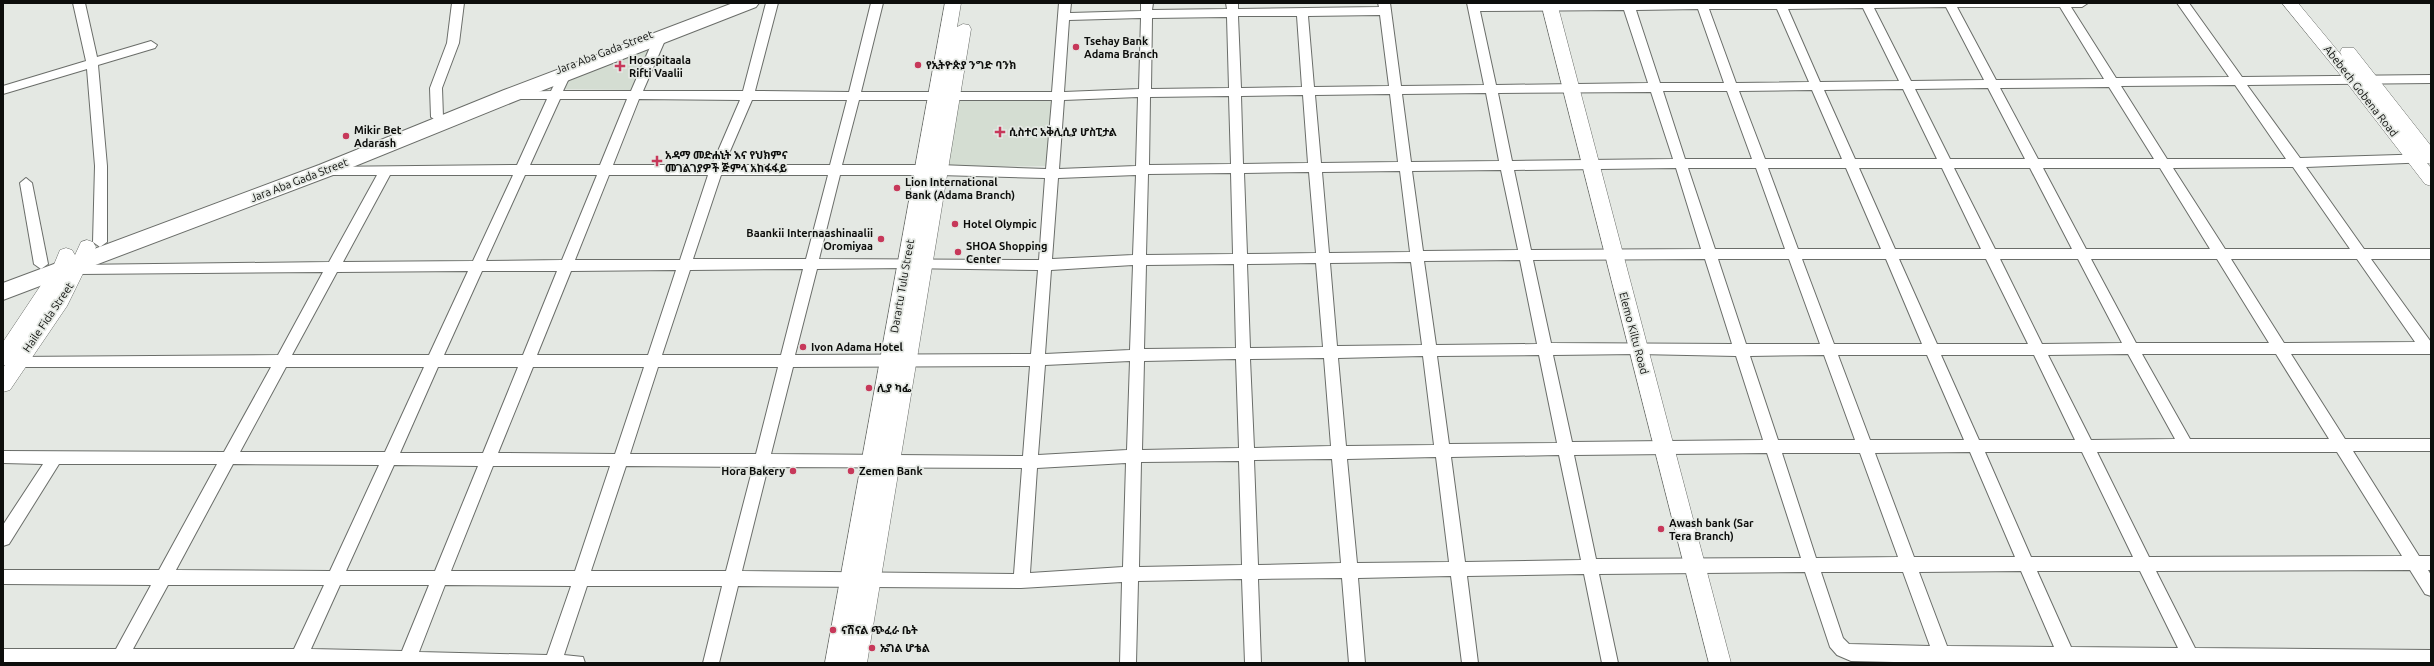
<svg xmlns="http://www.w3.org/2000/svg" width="2434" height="666" font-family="Ubuntu,'Noto Sans Ethiopic',sans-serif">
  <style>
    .built { fill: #d4ddd2 }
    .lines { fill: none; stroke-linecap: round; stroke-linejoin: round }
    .street-casing { stroke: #6a6d69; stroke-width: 2 }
    .secondary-casing { stroke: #6a6d69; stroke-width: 1 }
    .primary-casing { stroke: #6a6d69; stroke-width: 2 }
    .street { fill: #fff; fill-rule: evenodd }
    .secondary { fill: #fff; fill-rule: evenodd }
    .primary { fill: #fff; fill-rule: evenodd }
    .poi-dot { fill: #c7385a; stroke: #e4e8e3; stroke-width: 1.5 }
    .labels { text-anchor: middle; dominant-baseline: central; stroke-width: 3.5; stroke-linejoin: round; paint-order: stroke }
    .poi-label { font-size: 11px; font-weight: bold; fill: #0d0e0c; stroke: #e4e8e3; text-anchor: start }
    .street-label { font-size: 11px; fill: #0d0e0c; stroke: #e4e8e3 }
  </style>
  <rect width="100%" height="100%" fill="#e4e8e3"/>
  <g class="built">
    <polygon points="655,42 632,90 562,89 570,75"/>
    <polygon points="1053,96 1047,166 944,167 956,98"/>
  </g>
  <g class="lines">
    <g class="street-casing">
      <g id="street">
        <polygon points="73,3 85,3 97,57 151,41 157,45 155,48 98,65 107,166 107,242 100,247 93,242 95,166 87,69 3,94 3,86 86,61"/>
        <polygon points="452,3 464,3 459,43 442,88 443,117 437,121 431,117 430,88 447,43"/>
        <path d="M 766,3 L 778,3 L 755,91 L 849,92 L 871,3 L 883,3 L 861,92 L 1052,92 L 1059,3 L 1071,3 L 1070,13 L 1141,11 L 1141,3 L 1153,3 L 1152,10 L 1227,9 L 1226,3 L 1238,3 L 1238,9 L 1379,7 L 1378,3 L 1390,3 L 1401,86 L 1484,85 L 1467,3 L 2088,3 L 2082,7 L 2071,7 L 2116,78 L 2229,77 L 2177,3 L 2189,3 L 2242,77 L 2431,75 L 2431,83 L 2247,85 L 2300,158 L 2431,154 L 2431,162 L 2306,167 L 2364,249 L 2431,249 L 2431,259 L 2371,259 L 2431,342 L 2431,354 L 2291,354 L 2345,439 L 2431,439 L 2431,451 L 2353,451 L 2419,556 L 2431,556 L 2431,570 L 2428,570 L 2431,575 L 2431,596 L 2425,594 L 2410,570 L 2156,571 L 2195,648 L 2431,650 L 2431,663 L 1937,663 L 1851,661 L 1837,655 L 1830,647 L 1805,572 L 1599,574 L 1618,663 L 1602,663 L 1584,574 L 1467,576 L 1478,663 L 1462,663 L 1451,576 L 1358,578 L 1365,663 L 1349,663 L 1342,578 L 1258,579 L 1261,663 L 1245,663 L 1242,579 L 1138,581 L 1136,663 L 1120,663 L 1122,582 L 1021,588 L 738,586 L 719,663 L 703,663 L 722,586 L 587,586 L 564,655 L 583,657 L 585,663 L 3,663 L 3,649 L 116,649 L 151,585 L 3,584 L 3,570 L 159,570 L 217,464 L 59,464 L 9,544 L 3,546 L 3,525 L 43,464 L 3,463 L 3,451 L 224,452 L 271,367 L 18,367 L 13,365 L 11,361 L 13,357 L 278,355 L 323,272 L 79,274 L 74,273 L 72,269 L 74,265 L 329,262 L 377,175 L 327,175 L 323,173 L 321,170 L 323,167 L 517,165 L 547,99 L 512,99 L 508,98 L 506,95 L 508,92 L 551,91 L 561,71 L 565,70 L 571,74 L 563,91 L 631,91 L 654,38 L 660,34 L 666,38 L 643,91 L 743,91 ZM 1946,7 L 1984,80 L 1911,81 L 1874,8 ZM 1957,7 L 2060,7 L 2104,79 L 1996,80 ZM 1863,8 L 1899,81 L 1820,82 L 1788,9 ZM 1698,9 L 1724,83 L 1660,83 L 1636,10 ZM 1709,9 L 1777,9 L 1809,82 L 1736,83 ZM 1624,10 L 1648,83 L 1496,85 L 1480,11 ZM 1380,15 L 1389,86 L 1314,87 L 1308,16 ZM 1238,16 L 1297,16 L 1302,87 L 1241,88 ZM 1227,17 L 1229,88 L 1151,89 L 1152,18 ZM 1141,18 L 1139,89 L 1064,92 L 1069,20 ZM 2235,85 L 2286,159 L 2167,159 L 2121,86 ZM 2109,87 L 2154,159 L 2038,159 L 2000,88 ZM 1988,88 L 2025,159 L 1950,159 L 1915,89 ZM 1903,89 L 1937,159 L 1855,159 L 1824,90 ZM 1812,90 L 1842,159 L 1765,159 L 1739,91 ZM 1663,91 L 1727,91 L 1752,159 L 1685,159 ZM 1651,92 L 1673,159 L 1512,161 L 1498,93 ZM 1486,93 L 1499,161 L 1411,162 L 1402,94 ZM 1390,94 L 1398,162 L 1321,163 L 1315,95 ZM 1303,95 L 1308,163 L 1243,164 L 1241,96 ZM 1229,96 L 1231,164 L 1149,165 L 1150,97 ZM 1138,97 L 1136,166 L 1059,169 L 1064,100 ZM 560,99 L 627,99 L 600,165 L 530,165 ZM 639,99 L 740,100 L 712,165 L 613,165 ZM 752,100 L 847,100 L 830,165 L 724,165 ZM 859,100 L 1052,100 L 1046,169 L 939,165 L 842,165 ZM 2293,167 L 2350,249 L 2225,249 L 2173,168 ZM 1676,168 L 1701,249 L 1531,250 L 1514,170 ZM 1688,168 L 1756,168 L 1785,249 L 1715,249 ZM 1768,168 L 1846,168 L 1881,249 L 1798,249 ZM 1859,168 L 1942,168 L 1981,249 L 1895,249 ZM 1954,168 L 2030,168 L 2072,249 L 1995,249 ZM 2043,168 L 2160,168 L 2210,249 L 2086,249 ZM 1501,170 L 1518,250 L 1423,251 L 1412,171 ZM 1400,171 L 1410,252 L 1329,253 L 1322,172 ZM 1309,172 L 1316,253 L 1247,254 L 1244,173 ZM 1231,173 L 1233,254 L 1146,255 L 1148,174 ZM 390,175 L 513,175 L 473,261 L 343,262 ZM 525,175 L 597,175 L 562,260 L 486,261 ZM 609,175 L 708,175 L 680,260 L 575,260 ZM 721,175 L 828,175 L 806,259 L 693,259 ZM 840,175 L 939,175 L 1045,178 L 1039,260 L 819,259 ZM 1136,175 L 1133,255 L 1052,259 L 1058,178 ZM 1705,259 L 1732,344 L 1551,343 L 1533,260 ZM 1718,259 L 1789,259 L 1820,344 L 1746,344 ZM 1802,259 L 1886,259 L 1922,344 L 1834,344 ZM 1899,259 L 1986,259 L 2028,344 L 1937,344 ZM 2000,259 L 2078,259 L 2122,343 L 2042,344 ZM 2091,259 L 2217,259 L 2269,343 L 2136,343 ZM 2231,259 L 2357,259 L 2415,342 L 2284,343 ZM 1520,260 L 1537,344 L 1436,345 L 1424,261 ZM 1411,262 L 1422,345 L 1337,346 L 1330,263 ZM 1316,263 L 1323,347 L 1250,348 L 1247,264 ZM 1234,264 L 1236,348 L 1144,349 L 1146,265 ZM 1133,265 L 1130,350 L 1045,354 L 1051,270 ZM 905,268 L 1038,270 L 1031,354 L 795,355 L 817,269 ZM 803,269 L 781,355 L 662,355 L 690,270 ZM 676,270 L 648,355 L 537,355 L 571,271 ZM 468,271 L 429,355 L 292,355 L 337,272 ZM 482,271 L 557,271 L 523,355 L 444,355 ZM 1638,354 L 1736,356 L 1763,440 L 1572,442 L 1553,355 ZM 2128,354 L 2175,439 L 2091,440 L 2048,355 ZM 2142,354 L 2276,354 L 2329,439 L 2190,439 ZM 1539,355 L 1557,443 L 1449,444 L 1437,356 ZM 1824,355 L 1855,440 L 1778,440 L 1750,356 ZM 1838,355 L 1927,355 L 1964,440 L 1870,440 ZM 1941,355 L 2034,355 L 2075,440 L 1979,440 ZM 1423,356 L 1434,445 L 1346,446 L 1338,358 ZM 1324,358 L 1331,446 L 1254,448 L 1250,359 ZM 1236,359 L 1239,448 L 1142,450 L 1144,361 ZM 1130,361 L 1127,450 L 1038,455 L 1045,365 ZM 1030,366 L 1023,456 L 771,454 L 793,367 ZM 286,367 L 424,367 L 385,452 L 240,452 ZM 438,367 L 518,367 L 483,453 L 400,453 ZM 533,367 L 644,367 L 615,454 L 498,453 ZM 658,367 L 778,367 L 756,454 L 630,454 ZM 1970,452 L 2015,557 L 1914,557 L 1875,453 ZM 1985,452 L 2082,452 L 2133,557 L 2031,557 ZM 2097,452 L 2337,452 L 2402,556 L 2149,557 ZM 1767,453 L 1801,558 L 1596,559 L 1574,455 ZM 1782,453 L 1860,453 L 1898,557 L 1816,558 ZM 1559,455 L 1581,560 L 1465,562 L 1451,457 ZM 1436,457 L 1449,562 L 1357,563 L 1347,459 ZM 1332,459 L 1341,563 L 1258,565 L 1254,460 ZM 1239,461 L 1242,565 L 1139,567 L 1141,462 ZM 1126,463 L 1123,567 L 1030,573 L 1037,468 ZM 233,464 L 379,465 L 330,571 L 176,570 ZM 394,465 L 478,466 L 435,571 L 346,571 ZM 493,466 L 610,466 L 575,571 L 451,571 ZM 626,466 L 753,467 L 726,571 L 591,571 ZM 768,467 L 1022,468 L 1014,574 L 742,571 ZM 2021,571 L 2054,647 L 1947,646 L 1919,572 ZM 2037,571 L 2140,571 L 2178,648 L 2071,647 ZM 1821,572 L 1903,572 L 1930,646 L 1849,644 L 1843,638 ZM 168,585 L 324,585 L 294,649 L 133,649 ZM 340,585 L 429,585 L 402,651 L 311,649 ZM 445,585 L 571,586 L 547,655 L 419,652 Z"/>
        <polygon points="26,178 32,183 48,264 41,269 34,264 20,183"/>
      </g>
    </g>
    <g class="secondary-casing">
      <g id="secondary">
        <polygon points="945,3 961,3 957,27 963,24 969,25 971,29 867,663 825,663"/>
        <polygon points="1541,3 1557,3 1731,663 1709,663"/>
        <polygon points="2282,3 2298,3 2342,56 2340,52 2342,48 2354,48 2431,146 2431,164 2427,163 2431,168 2431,186 2425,184 2347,83"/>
        <polygon points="87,240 93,242 96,247 67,306 10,390 3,392 3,368 5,365 3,366 3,342 53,267 60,250 66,248 72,250 75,255 81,242"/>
      </g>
    </g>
    <g class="primary-casing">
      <polygon id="primary" points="733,3 759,3 756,7 518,100 333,175 3,300 3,283 319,165 504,90"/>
    </g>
    <use href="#street" class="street"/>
    <use href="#secondary" class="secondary"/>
    <use href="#primary" class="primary"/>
  </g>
  <g class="poi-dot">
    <circle cx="1076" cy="47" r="4"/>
    <circle cx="918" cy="65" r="4"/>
    <path d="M618 60h4v4h4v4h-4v4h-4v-4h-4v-4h4z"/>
    <path d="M998 126h4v4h4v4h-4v4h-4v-4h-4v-4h4z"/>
    <circle cx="346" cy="136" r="4"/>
    <path d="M655 155h4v4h4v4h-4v4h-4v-4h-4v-4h4z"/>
    <circle cx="897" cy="188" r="4"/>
    <circle cx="955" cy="224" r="4"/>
    <circle cx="881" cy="239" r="4"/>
    <circle cx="958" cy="252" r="4"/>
    <circle cx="803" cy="347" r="4"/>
    <circle cx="869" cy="388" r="4"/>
    <circle cx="793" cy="471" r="4"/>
    <circle cx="851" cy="471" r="4"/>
    <circle cx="1661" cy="529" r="4"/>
    <circle cx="833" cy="630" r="4"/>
    <circle cx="872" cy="648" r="4"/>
  </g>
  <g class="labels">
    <g class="poi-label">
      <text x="1084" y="41">Tsehay Bank<tspan x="1084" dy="13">Adama Branch</tspan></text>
      <text x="629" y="60">Hoospitaala<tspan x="629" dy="13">Rifti Vaalii</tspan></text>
      <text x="926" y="65">የኢትዮጵያ ንግድ ባንክ</text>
      <text x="354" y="130">Mikir Bet<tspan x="354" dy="13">Adarash</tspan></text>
      <text x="1009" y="132">ሲስተር አቅሊሲያ ሆስፒታል</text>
      <text x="665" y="155">አዳማ መድሐኒት እና የህክምና<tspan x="665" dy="13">መገልገያዎች ጅምላ አከፋፋይ</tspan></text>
      <text x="905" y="182">Lion International<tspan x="905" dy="13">Bank (Adama Branch)</tspan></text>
      <text x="963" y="224">Hotel Olympic</text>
      <text x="873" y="233" text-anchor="end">Baankii Internaashinaalii<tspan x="873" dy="13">Oromiyaa</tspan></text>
      <text x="966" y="246">SHOA Shopping<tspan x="966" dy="13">Center</tspan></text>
      <text x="811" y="347">Ivon Adama Hotel</text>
      <text x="877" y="388">ሊያ ካፌ</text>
      <text x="785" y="471" text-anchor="end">Hora Bakery</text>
      <text x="859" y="471">Zemen Bank</text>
      <text x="1669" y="523">Awash bank (Sar<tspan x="1669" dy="13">Tera Branch)</tspan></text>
      <text x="841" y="630">ናሽናል ጭፈራ ቤት</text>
      <text x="880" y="648">ኤግል ሆቴል</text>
    </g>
    <g class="street-label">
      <text transform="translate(604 52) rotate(-21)">Jara Aba Gada Street</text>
      <text transform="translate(2361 91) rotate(52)">Abebech Gobena Road</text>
      <text transform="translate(299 180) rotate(-21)">Jara Aba Gada Street</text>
      <text transform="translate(902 286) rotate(-80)">Darartu Tulu Street</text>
      <text transform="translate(48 317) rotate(-56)">Haile Fida Street</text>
      <text transform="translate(1634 333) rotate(75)">Elemo Kiltu Road</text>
    </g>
  </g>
  <rect width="2434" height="666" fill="none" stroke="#0d0e0c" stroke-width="8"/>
</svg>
